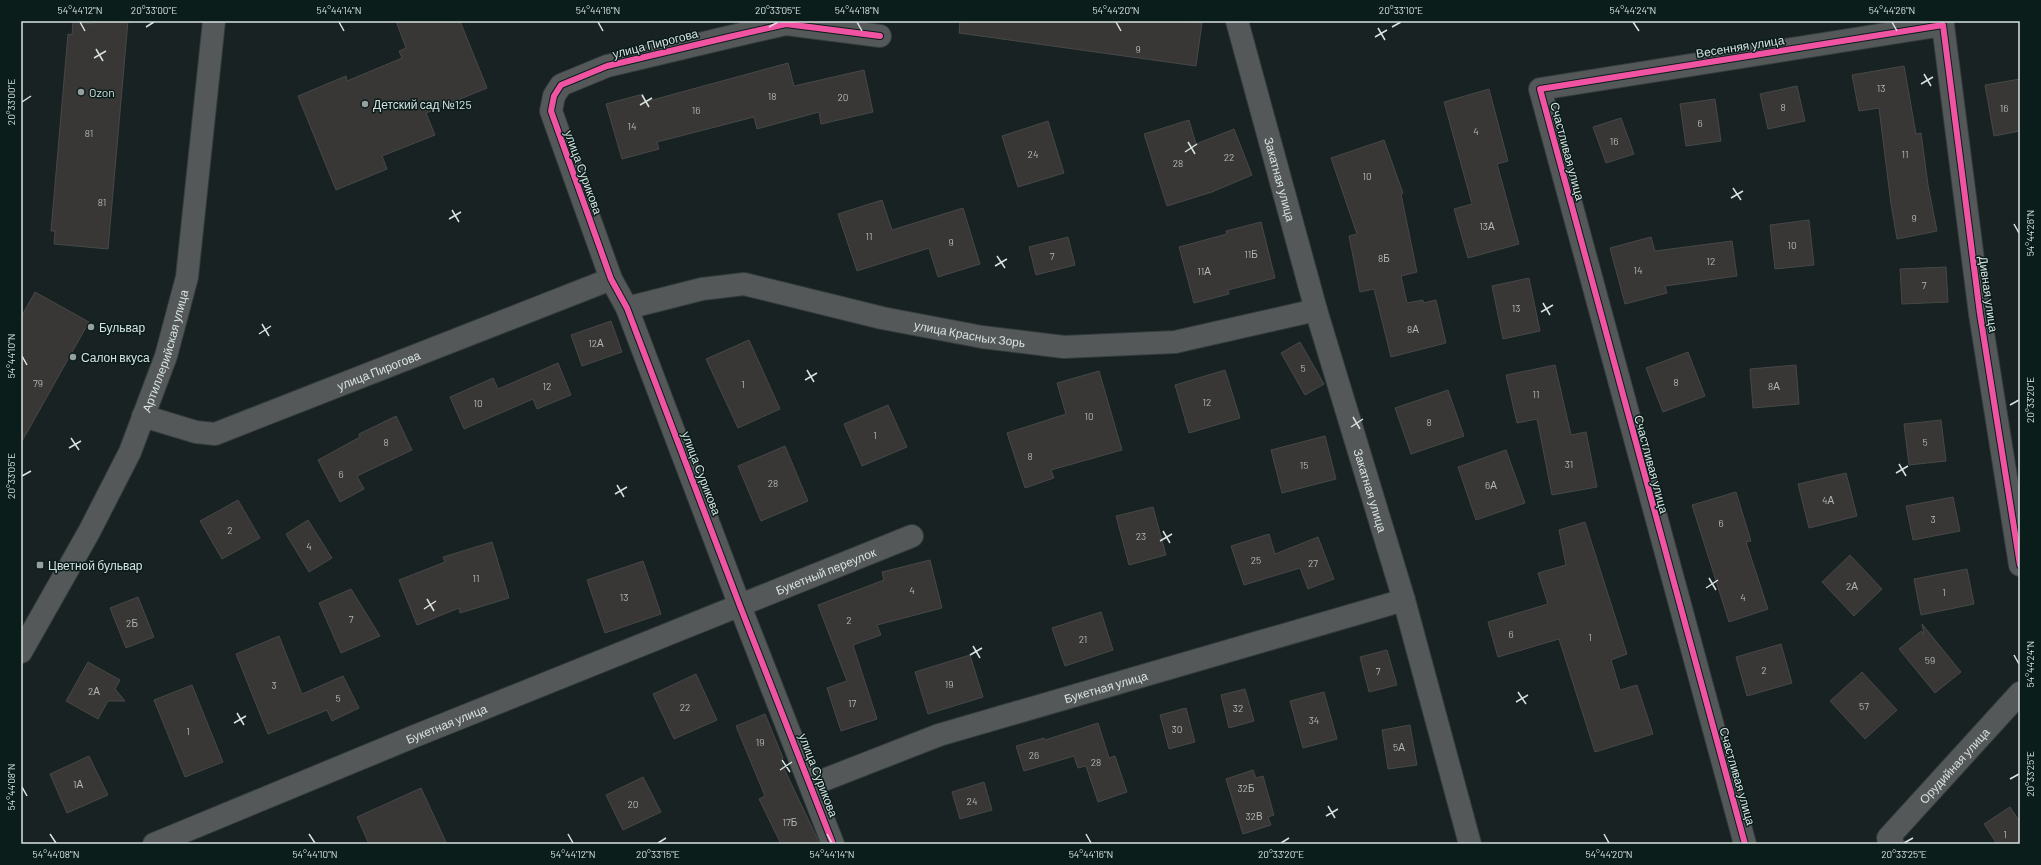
<svg xmlns="http://www.w3.org/2000/svg" width="2041" height="865" font-family="Barlow,sans-serif">
  <style>
    .building { fill: #393735; stroke: #464847 }
    .lines { fill: none; stroke-linecap: round; stroke-linejoin: round }
    .minor-casing { stroke: #343c3c; stroke-width: 24 }
    .minor { stroke: #545858; stroke-width: 22 }
    .cycleway-casing { stroke: #0a1d1b; stroke-width: 8 }
    .cycleway { stroke: #f153a3; stroke-width: 6 }
    .ticks { fill: none; stroke: #d7e2e1; stroke-width: 1.5 }
    .poi-dot { fill: #949f9e; stroke: #0a1d1b; stroke-width: 1.5 }
    .labels { text-anchor: middle; dominant-baseline: central; stroke-width: 3; stroke-linejoin: round; paint-order: stroke }
    .number-label { font-size: 10px; fill: #b0b7b6 }
    .street-label { font-size: 12px; fill: #d7e2e1; stroke: #0a1d1b }
    .poi-label { font-size: 12px; fill: #d7e2e1; stroke: #0a1d1b; text-anchor: start }
    .neatline { fill: none; stroke: #d7e2e1; stroke-width: 1.5 }
    .ticks-label { font-size: 10px; text-anchor: middle; fill: #d7e2e1 }
  </style>
  <rect width="100%" height="100%" fill="#182222"/>
  <g class="building">
    <polygon points="94,21 128,21 108,249 54,244 55,231 51,231 68,34 72,35 73,22 94,24"/>
    <polygon points="396,21 460,21 487,88 426,113 435,135 382,156 387,169 336,190 298,96 346,76 347,81 402,58 399,51 406,48"/>
    <polygon points="960,21 1185,21 1202,23 1196,66 959,33"/>
    <polygon points="788,63 794,86 864,70 873,112 821,124 819,112 757,129 754,117 657,142 659,149 622,159 606,104 643,94 645,102"/>
    <polygon points="1904,66 1916,134 1921,133 1928,185 1937,231 1897,239 1891,204 1879,108 1859,111 1852,75"/>
    <polygon points="2020,79 2020,131 1994,136 1985,85"/>
    <polygon points="1797,86 1805,121 1768,129 1760,94"/>
    <polygon points="1489,89 1508,161 1497,164 1519,244 1468,258 1454,209 1472,204 1444,102"/>
    <polygon points="1715,99 1721,141 1686,146 1680,104"/>
    <polygon points="1621,118 1634,154 1606,163 1593,127"/>
    <polygon points="1189,120 1196,144 1234,129 1252,175 1212,192 1167,206 1144,134"/>
    <polygon points="1048,121 1064,173 1018,187 1002,136"/>
    <polygon points="1384,140 1403,193 1401,194 1417,272 1401,276 1407,303 1423,300 1423,303 1436,300 1446,343 1391,357 1374,289 1360,292 1349,236 1357,234 1331,158"/>
    <polygon points="882,200 892,230 963,208 980,264 938,277 929,248 857,271 838,214"/>
    <polygon points="1809,220 1814,265 1775,269 1770,225"/>
    <polygon points="1261,222 1275,278 1228,290 1229,294 1194,303 1179,247 1227,234 1226,231"/>
    <polygon points="1068,237 1075,265 1036,275 1029,247"/>
    <polygon points="1651,237 1655,251 1732,241 1737,276 1665,286 1667,293 1625,304 1610,248"/>
    <polygon points="1946,267 1948,302 1902,304 1900,269"/>
    <polygon points="1529,278 1540,331 1503,339 1492,286"/>
    <polygon points="35,292 89,322 21,443 21,317"/>
    <polygon points="611,321 622,352 582,366 571,335"/>
    <polygon points="749,340 780,409 738,428 706,359"/>
    <polygon points="1300,342 1324,384 1305,395 1281,353"/>
    <polygon points="1688,352 1705,396 1663,412 1646,368"/>
    <polygon points="558,363 571,395 537,409 533,399 464,429 450,397 493,378 498,389"/>
    <polygon points="1555,365 1571,435 1586,432 1597,487 1552,495 1537,419 1517,423 1506,375"/>
    <polygon points="1796,365 1799,404 1753,408 1750,369"/>
    <polygon points="1225,370 1240,418 1189,433 1175,385"/>
    <polygon points="1099,371 1122,450 1051,470 1054,478 1025,488 1007,433 1066,414 1057,383"/>
    <polygon points="1448,390 1464,436 1411,454 1395,408"/>
    <polygon points="888,405 907,447 862,466 844,424"/>
    <polygon points="396,416 412,450 357,476 364,489 340,502 318,460 360,437 359,434"/>
    <polygon points="1941,420 1946,461 1909,465 1904,424"/>
    <polygon points="1325,436 1336,479 1282,493 1271,450"/>
    <polygon points="785,446 808,501 761,521 738,466"/>
    <polygon points="1506,450 1525,503 1476,520 1458,467"/>
    <polygon points="1846,473 1857,516 1809,528 1798,484"/>
    <polygon points="1736,492 1751,541 1746,542 1768,609 1729,622 1692,505"/>
    <polygon points="1953,497 1960,531 1913,540 1906,506"/>
    <polygon points="238,500 260,538 222,559 200,521"/>
    <polygon points="1153,507 1166,555 1129,565 1116,516"/>
    <polygon points="308,520 332,558 309,572 286,534"/>
    <polygon points="1585,522 1627,654 1611,660 1620,690 1637,685 1653,734 1595,752 1559,639 1498,657 1488,622 1548,604 1538,573 1566,565 1559,530"/>
    <polygon points="1269,534 1275,554 1318,537 1334,579 1308,589 1300,568 1244,585 1231,546"/>
    <polygon points="492,542 509,598 460,613 459,608 417,625 399,580 445,562 443,557"/>
    <polygon points="1850,555 1882,589 1854,616 1822,582"/>
    <polygon points="930,560 942,608 877,625 881,635 853,645 877,719 841,731 827,688 847,681 818,605 884,580 882,572"/>
    <polygon points="643,561 661,614 605,633 587,580"/>
    <polygon points="1967,569 1974,604 1921,615 1914,579"/>
    <polygon points="351,589 380,636 341,653 319,603"/>
    <polygon points="138,597 154,637 126,648 110,608"/>
    <polygon points="1101,612 1113,650 1065,666 1052,628"/>
    <polygon points="1922,624 1961,672 1935,693 1899,649 1921,631 1924,635"/>
    <polygon points="279,636 302,694 343,676 359,708 332,721 327,710 268,734 236,654"/>
    <polygon points="1781,644 1792,683 1747,696 1736,657"/>
    <polygon points="1387,650 1397,685 1369,692 1360,657"/>
    <polygon points="970,655 983,697 928,714 915,672"/>
    <polygon points="88,662 120,680 115,689 125,701 108,701 98,719 66,701"/>
    <polygon points="1862,672 1897,710 1865,739 1830,701"/>
    <polygon points="696,674 717,720 674,739 653,694"/>
    <polygon points="192,685 223,762 185,777 154,700"/>
    <polygon points="1245,689 1254,721 1229,728 1221,695"/>
    <polygon points="1324,692 1337,739 1303,748 1290,701"/>
    <polygon points="1186,708 1195,742 1169,749 1160,715"/>
    <polygon points="765,714 783,758 780,760 820,844 781,844 759,799 765,796 736,726"/>
    <polygon points="1098,723 1109,758 1115,756 1127,792 1098,802 1086,766 1078,768 1074,756 1024,771 1016,746 1044,738 1045,740"/>
    <polygon points="1410,725 1417,765 1388,769 1382,730"/>
    <polygon points="89,756 108,795 67,813 50,774"/>
    <polygon points="1253,770 1256,778 1263,776 1274,815 1268,817 1271,825 1243,834 1226,779"/>
    <polygon points="643,777 661,812 623,830 606,795"/>
    <polygon points="984,782 992,810 960,819 952,792"/>
    <polygon points="421,788 447,844 369,844 357,817"/>
    <polygon points="2010,807 2020,822 2020,844 1997,844 1984,824"/>
  </g>
  <g class="lines">
    <g class="minor-casing">
      <g id="minor">
        <path id="s1" d="M 1237,21 L 1316,310 L 1404,600 L 1470,844"/>
        <path id="s2" d="M 627,308 L 702,289 L 744,284 L 882,318 L 982,337 L 1064,347 L 1175,342 L 1316,310"/>
        <path id="s3" d="M 143,416 L 196,432 L 215,434 L 611,279"/>
        <path id="s4" d="M 21,652 L 89,532 L 130,452 L 166,356 L 187,277 L 214,21"/>
        <path id="s5" d="M 811,785 L 939,735 L 1404,600"/>
        <path id="s6" d="M 154,844 L 415,736 L 912,536"/>
        <polyline points="833,844 740,606 627,308 611,279 551,111 554,96 561,85 607,66 729,37 786,24 880,36"/>
        <polyline points="1745,844 1540,89 1943,25 1980,314 2020,565"/>
        <path id="s7" d="M 1893,844 L 1888,838 L 2020,693"/>
      </g>
    </g>
    <use href="#minor" class="minor"/>
    <g class="cycleway-casing">
      <g id="cycleway">
        <polyline points="833,844 740,606 627,308 611,279 551,111 554,96 561,85 607,66 729,37 786,24 880,36"/>
        <polyline points="1745,844 1540,89 1943,25 1980,314 2020,565"/>
      </g>
    </g>
    <use href="#cycleway" class="cycleway"/>
  </g>
  <path class="ticks" d="M 80,22 L 85,31M 339,22 L 344,31M 598,22 L 603,31M 857,22 L 862,31M 1116,22 L 1121,31M 1633,22 L 1639,31M 1892,22 L 1897,31M 146,27 L 154,22M 769,27 L 778,22M 1392,27 L 1401,22M 1378,28 L 1385,40M 1375,37 L 1387,30M 96,49 L 103,61M 94,58 L 106,51M 1924,74 L 1931,86M 1921,84 L 1933,77M 642,95 L 649,107M 22,102 L 31,96M 640,105 L 652,98M 1188,142 L 1195,154M 1185,152 L 1197,144M 1733,188 L 1741,200M 1731,198 L 1743,191M 452,210 L 459,222M 449,219 L 461,212M 2014,224 L 2019,233M 997,256 L 1005,268M 995,266 L 1007,259M 1543,303 L 1550,315M 1541,312 L 1553,305M 262,324 L 269,336M 259,334 L 271,326M 22,356 L 27,365M 807,370 L 814,382M 805,380 L 817,373M 2010,405 L 2019,400M 1353,417 L 1360,429M 1351,427 L 1363,419M 71,438 L 79,450M 69,448 L 81,441M 1899,464 L 1906,476M 1896,473 L 1908,466M 22,476 L 31,471M 617,485 L 624,497M 615,494 L 627,487M 1163,531 L 1170,543M 1160,541 L 1172,534M 1709,578 L 1716,590M 1706,588 L 1718,580M 427,599 L 434,611M 424,609 L 436,601M 973,646 L 980,658M 970,655 L 982,648M 2014,655 L 2019,664M 1518,692 L 1526,704M 1516,702 L 1528,695M 237,713 L 244,725M 234,723 L 246,716M 782,760 L 790,772M 780,770 L 792,762M 2010,779 L 2019,774M 22,787 L 27,796M 1328,806 L 1335,818M 1326,816 L 1338,809M 50,834 L 56,843M 309,834 L 315,843M 568,834 L 573,843M 827,834 L 832,843M 1086,834 L 1091,843M 1604,834 L 1609,843M 658,843 L 666,838M 1281,843 L 1289,838M 1904,843 L 1913,838"/>
  <g class="poi-dot">
    <circle cx="81" cy="92" r="4"/>
    <circle cx="365" cy="104" r="4"/>
    <circle cx="91" cy="327" r="4"/>
    <circle cx="73" cy="357" r="4"/>
    <rect x="36" y="561" width="8" height="8" rx="2"/>
  </g>
  <g class="labels">
    <g class="number-label">
      <text x="1138" y="49">9</text>
      <text x="1881" y="88">13</text>
      <text x="772" y="96">18</text>
      <text x="843" y="97">20</text>
      <text x="1783" y="107">8</text>
      <text x="2004" y="108">16</text>
      <text x="696" y="110">16</text>
      <text x="1700" y="123">6</text>
      <text x="632" y="126">14</text>
      <text x="1476" y="131">4</text>
      <text x="89" y="133">81</text>
      <text x="1614" y="141">16</text>
      <text x="1033" y="154">24</text>
      <text x="1905" y="154">11</text>
      <text x="1229" y="157">22</text>
      <text x="1178" y="163">28</text>
      <text x="1367" y="176">10</text>
      <text x="102" y="202">81</text>
      <text x="1914" y="218">9</text>
      <text x="1487" y="226">13А</text>
      <text x="869" y="236">11</text>
      <text x="951" y="242">9</text>
      <text x="1792" y="245">10</text>
      <text x="1251" y="254">11Б</text>
      <text x="1052" y="256">7</text>
      <text x="1384" y="258">8Б</text>
      <text x="1711" y="261">12</text>
      <text x="1638" y="270">14</text>
      <text x="1204" y="271">11А</text>
      <text x="1924" y="285">7</text>
      <text x="1516" y="308">13</text>
      <text x="1413" y="329">8А</text>
      <text x="596" y="343">12А</text>
      <text x="1303" y="368">5</text>
      <text x="1676" y="382">8</text>
      <text x="38" y="383">79</text>
      <text x="743" y="384">1</text>
      <text x="547" y="386">12</text>
      <text x="1774" y="386">8А</text>
      <text x="1536" y="394">11</text>
      <text x="1207" y="402">12</text>
      <text x="478" y="403">10</text>
      <text x="1089" y="416">10</text>
      <text x="1429" y="422">8</text>
      <text x="875" y="435">1</text>
      <text x="386" y="442">8</text>
      <text x="1925" y="442">5</text>
      <text x="1030" y="456">8</text>
      <text x="1569" y="464">31</text>
      <text x="1304" y="465">15</text>
      <text x="341" y="474">6</text>
      <text x="773" y="483">28</text>
      <text x="1491" y="485">6А</text>
      <text x="1828" y="500">4А</text>
      <text x="1933" y="519">3</text>
      <text x="1721" y="523">6</text>
      <text x="230" y="530">2</text>
      <text x="1141" y="536">23</text>
      <text x="309" y="546">4</text>
      <text x="1256" y="560">25</text>
      <text x="1313" y="563">27</text>
      <text x="476" y="578">11</text>
      <text x="1852" y="586">2А</text>
      <text x="912" y="590">4</text>
      <text x="1944" y="592">1</text>
      <text x="624" y="597">13</text>
      <text x="1743" y="597">4</text>
      <text x="351" y="619">7</text>
      <text x="849" y="620">2</text>
      <text x="132" y="623">2Б</text>
      <text x="1511" y="634">6</text>
      <text x="1590" y="637">1</text>
      <text x="1083" y="639">21</text>
      <text x="1930" y="660">59</text>
      <text x="1764" y="670">2</text>
      <text x="1378" y="671">7</text>
      <text x="949" y="684">19</text>
      <text x="274" y="685">3</text>
      <text x="94" y="691">2А</text>
      <text x="338" y="698">5</text>
      <text x="852" y="703">17</text>
      <text x="1864" y="706">57</text>
      <text x="685" y="707">22</text>
      <text x="1238" y="708">32</text>
      <text x="1314" y="720">34</text>
      <text x="1177" y="729">30</text>
      <text x="188" y="731">1</text>
      <text x="760" y="742">19</text>
      <text x="1399" y="747">5А</text>
      <text x="1034" y="755">26</text>
      <text x="1096" y="762">28</text>
      <text x="78" y="784">1А</text>
      <text x="1246" y="788">32Б</text>
      <text x="972" y="801">24</text>
      <text x="633" y="804">20</text>
      <text x="1254" y="816">32В</text>
      <text x="790" y="822">17Б</text>
      <text x="2005" y="834">1</text>
    </g>
    <g class="street-label">
      <text transform="translate(655 43) rotate(-14)">улица Пирогова</text>
      <text transform="translate(1740 46) rotate(-9)">Весенняя улица</text>
      <text transform="translate(1568 151) rotate(75)">Счастливая улица</text>
      <text transform="translate(584 172) rotate(70)">улица Сурикова</text>
      <text stroke="none"><textPath href="#s1" startOffset="164">Закатная улица</textPath></text>
      <text transform="translate(1989 294) rotate(82)">Дивная улица</text>
      <text stroke="none"><textPath href="#s2" startOffset="351">улица Красных Зорь</textPath></text>
      <text stroke="none"><textPath href="#s4" startOffset="335">Артиллерийская улица</textPath></text>
      <text stroke="none"><textPath href="#s3" startOffset="250">улица Пирогова</textPath></text>
      <text transform="translate(1652 464) rotate(75)">Счастливая улица</text>
      <text transform="translate(702 473) rotate(69)">улица Сурикова</text>
      <text stroke="none"><textPath href="#s1" startOffset="488">Закатная улица</textPath></text>
      <text stroke="none"><textPath href="#s6" startOffset="725">Букетный переулок</textPath></text>
      <text stroke="none"><textPath href="#s5" startOffset="311">Букетная улица</textPath></text>
      <text stroke="none"><textPath href="#s6" startOffset="316">Букетная улица</textPath></text>
      <text stroke="none"><textPath href="#s7" startOffset="106">Орудийная улица</textPath></text>
      <text transform="translate(819 775) rotate(69)">улица Сурикова</text>
      <text transform="translate(1738 776) rotate(74)">Счастливая улица</text>
    </g>
    <g class="poi-label">
      <text x="89" y="92">Ozon</text>
      <text x="373" y="104">Детский сад №125</text>
      <text x="99" y="327">Бульвар</text>
      <text x="81" y="357">Салон вкуса</text>
      <text x="48" y="565">Цветной бульвар</text>
    </g>
  </g>
  <rect width="2041" height="865" fill="none" stroke="#0a1d1b" stroke-width="44"/>
  <rect x="22" y="22" width="1997" height="821" class="neatline"/>
  <g class="ticks-label">
    <text x="80" y="14">54°44'12"N</text>
    <text x="154" y="14">20°33'00"E</text>
    <text x="339" y="14">54°44'14"N</text>
    <text x="598" y="14">54°44'16"N</text>
    <text x="778" y="14">20°33'05"E</text>
    <text x="857" y="14">54°44'18"N</text>
    <text x="1116" y="14">54°44'20"N</text>
    <text x="1401" y="14">20°33'10"E</text>
    <text x="1633" y="14">54°44'24"N</text>
    <text x="1892" y="14">54°44'26"N</text>
    <text transform="translate(11 102) rotate(-90)" y="4">20°33'00"E</text>
    <text transform="translate(2030 233) rotate(-90)" y="4">54°44'26"N</text>
    <text transform="translate(11 356) rotate(-90)" y="4">54°44'10"N</text>
    <text transform="translate(2030 400) rotate(-90)" y="4">20°33'20"E</text>
    <text transform="translate(11 476) rotate(-90)" y="4">20°33'05"E</text>
    <text transform="translate(2030 664) rotate(-90)" y="4">54°44'24"N</text>
    <text transform="translate(2030 774) rotate(-90)" y="4">20°33'25"E</text>
    <text transform="translate(11 787) rotate(-90)" y="4">54°44'08"N</text>
    <text x="56" y="858">54°44'08"N</text>
    <text x="315" y="858">54°44'10"N</text>
    <text x="573" y="858">54°44'12"N</text>
    <text x="658" y="858">20°33'15"E</text>
    <text x="832" y="858">54°44'14"N</text>
    <text x="1091" y="858">54°44'16"N</text>
    <text x="1281" y="858">20°33'20"E</text>
    <text x="1609" y="858">54°44'20"N</text>
    <text x="1904" y="858">20°33'25"E</text>
  </g>
</svg>
